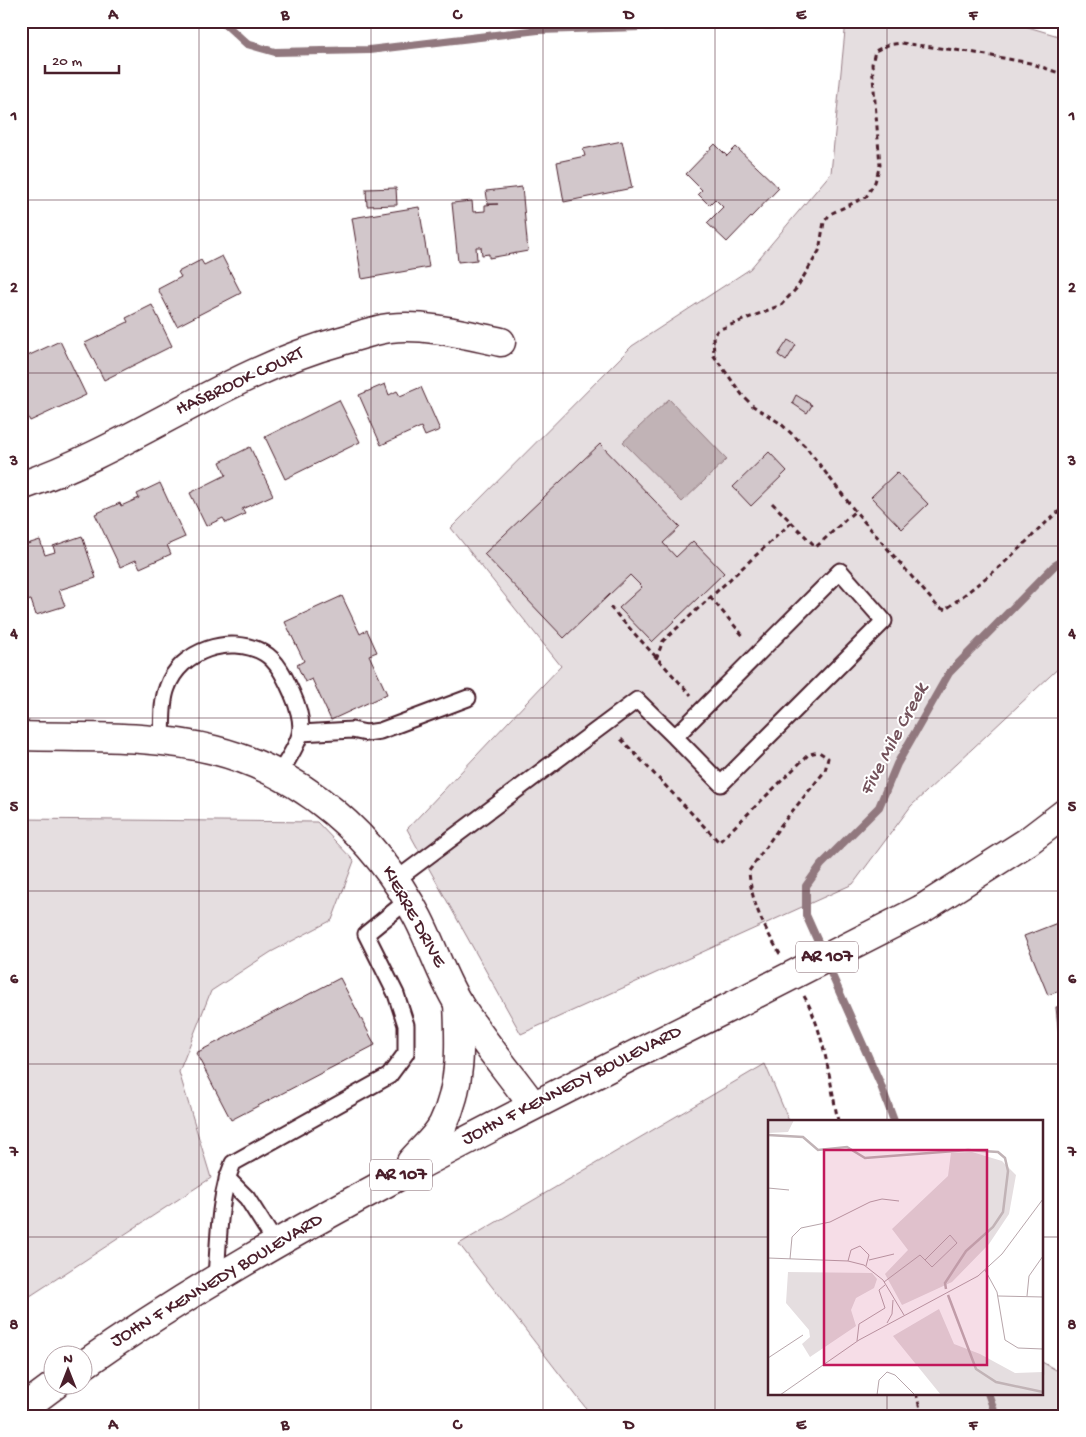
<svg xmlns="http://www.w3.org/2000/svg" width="1086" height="1437" font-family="'Gochi Hand',sans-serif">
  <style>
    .green { fill: #e5dee0; stroke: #987e86 }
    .water { fill: #c1b3b6; stroke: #91787e }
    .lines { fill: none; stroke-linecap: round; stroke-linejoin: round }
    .stream { stroke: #91787e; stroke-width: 8 }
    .building { fill: #d2c7cb; stroke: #4a1f2b }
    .lane-casing { stroke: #4a1f2b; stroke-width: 19 }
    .street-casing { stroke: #4a1f2b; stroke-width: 31 }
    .secondary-casing { stroke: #4a1f2b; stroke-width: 31 }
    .primary-casing { stroke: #4a1f2b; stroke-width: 31 }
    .path { stroke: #4a1f2b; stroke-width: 3; stroke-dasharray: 5 4; stroke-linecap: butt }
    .lane { stroke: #fff; stroke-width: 15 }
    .street { stroke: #fff; stroke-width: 28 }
    .secondary { stroke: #fff; stroke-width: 28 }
    .primary { stroke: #fff; stroke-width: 28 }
    .primary-bridge-casing { stroke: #4a1f2b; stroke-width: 31; stroke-linecap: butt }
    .primary-bridge { stroke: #fff; stroke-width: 28 }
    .grid { fill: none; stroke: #4a1f2b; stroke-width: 1; stroke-opacity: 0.55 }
    .labels { text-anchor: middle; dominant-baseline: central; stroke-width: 4; stroke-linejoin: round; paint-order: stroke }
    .shield { fill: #fff; stroke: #80626b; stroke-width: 1 }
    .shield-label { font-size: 18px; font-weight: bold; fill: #4a1f2b }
    .street-label { font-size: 19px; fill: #4a1f2b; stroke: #fff }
    .water-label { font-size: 20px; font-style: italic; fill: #74535c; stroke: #fff }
    .inset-river { fill: none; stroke: #c1b3b6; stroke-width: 2.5 }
    .inset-road { fill: none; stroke: #b7a5aa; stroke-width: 1 }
    .view { fill: #c2185b; fill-opacity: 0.15; stroke: #c2185b; stroke-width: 2.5 }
    .inset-edge { fill: none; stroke: #4a1f2b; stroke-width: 2.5 }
    .neatline { fill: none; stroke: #4a1f2b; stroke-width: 2 }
    .grid-label { font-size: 16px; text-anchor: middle; font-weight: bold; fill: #4a1f2b }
  </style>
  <rect width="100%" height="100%" fill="#fff"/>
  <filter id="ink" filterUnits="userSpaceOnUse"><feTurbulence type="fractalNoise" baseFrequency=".02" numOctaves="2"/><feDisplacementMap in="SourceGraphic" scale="10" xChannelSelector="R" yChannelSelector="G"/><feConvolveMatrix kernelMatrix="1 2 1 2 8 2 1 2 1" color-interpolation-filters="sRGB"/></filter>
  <g filter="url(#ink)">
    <g class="green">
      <polygon points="846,21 1008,21 1065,38 1065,662 911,806 853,884 521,1034 407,829 561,666 451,528 632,346 750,269 831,173"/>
      <polygon points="21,819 317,822 354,861 332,920 271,952 211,991 179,1072 211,1178 21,1302"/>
      <polygon points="765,1064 789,1121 770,1121 770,1393 1042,1393 1042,1362 1065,1375 1065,1416 592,1416 459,1244"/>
    </g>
    <polygon class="water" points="669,399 727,459 682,502 623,442"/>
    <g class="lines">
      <g class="stream">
        <polyline points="222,21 247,44 275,52 369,50 538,30 674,26 706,21"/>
        <path d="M 720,21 C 755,26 789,28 824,21"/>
        <polyline points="823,953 806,915 806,886 821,865 879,807 897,764 949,673 1054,566 1065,559"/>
        <polyline points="827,964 880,1083 894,1121"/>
        <polyline points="988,1393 996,1416"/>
      </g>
    </g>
    <g class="building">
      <polygon points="622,141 632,188 564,202 557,162 585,156 583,149"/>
      <polygon points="715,144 727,156 736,147 779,188 727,242 707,223 723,207 715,199 709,205 698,194 702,190 686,174"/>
      <polygon points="522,187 528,251 489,258 489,254 482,255 481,247 476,247 477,260 458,262 452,203 472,201 473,212 485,211 485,205 498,204 488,204 486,191"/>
      <polygon points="396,188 397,205 367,206 366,189"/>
      <polygon points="419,207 429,267 362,279 352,218"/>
      <polygon points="222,256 241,293 177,326 158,289 181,277 178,272 201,260 204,265"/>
      <polygon points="152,305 172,346 104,380 85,343 128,322 126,318"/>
      <polygon points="788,340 796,345 786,361 778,355"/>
      <polygon points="60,341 86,395 30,421 21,403 21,359"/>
      <polygon points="385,384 389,395 397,391 400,396 421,387 440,430 425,436 421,427 381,445 359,395"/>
      <polygon points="796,395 812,405 807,413 792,403"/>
      <polygon points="339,400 360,442 285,479 265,437"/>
      <polygon points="600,444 680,527 663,543 676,557 693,541 724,573 652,642 619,608 642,587 630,575 564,638 484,554"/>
      <polygon points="250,447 273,495 242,509 245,514 226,523 223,518 206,526 190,493 226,475 220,462"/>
      <polygon points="769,452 787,471 751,506 733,487"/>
      <polygon points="897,472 928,504 902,529 871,497"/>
      <polygon points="160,483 185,537 167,545 171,554 140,568 136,560 120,567 95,514 120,503 121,506 139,498 137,494"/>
      <polygon points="82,536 96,578 59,590 65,606 36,615 31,600 26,601 21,587 21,546 40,540 45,555 55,552 53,546"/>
      <polygon points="342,596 360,634 367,630 377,652 369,655 387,694 331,720 312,679 305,682 297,665 304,661 285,622"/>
      <polygon points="1065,920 1065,989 1048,995 1024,936"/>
      <polygon points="340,978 375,1045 231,1120 196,1053"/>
      <polygon points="1065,1006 1065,1075 1063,1075 1056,1007"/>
    </g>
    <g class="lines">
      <g class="lane-casing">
        <g id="lane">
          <polyline points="301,733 352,730 366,733 380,731 468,698"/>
          <path d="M 162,741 C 163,725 161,703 167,688 C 180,650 230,634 264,653 C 278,661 286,680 292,693 C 297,704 303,722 300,734 C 297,747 286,762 279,774"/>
          <polyline points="396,880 637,700 675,737 840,571 884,621 721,784 675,737"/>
          <polyline points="227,1178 247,1198 275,1242"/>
          <path d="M 216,1277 C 219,1239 218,1199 233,1163 L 389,1076 L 406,1053 L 406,1025 L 396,994 L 366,934 L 408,900"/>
        </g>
      </g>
      <g class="street-casing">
        <path id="street" d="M 21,486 C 132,448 227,372 341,341 C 356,337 373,330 389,328 C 427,324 463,334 501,342"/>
      </g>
      <g class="secondary-casing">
        <path id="secondary" d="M 21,736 C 85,738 152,734 214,750 C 304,773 375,836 418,918 C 432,945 442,977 458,1003 C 480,1038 508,1071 532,1104"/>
      </g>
      <g class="primary-casing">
        <g id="primary">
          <polyline points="922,909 1027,842 1065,813"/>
          <path d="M 411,1162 C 421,1150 436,1138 443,1124 C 462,1085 460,1044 458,1003"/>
          <path d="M 82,1366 C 184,1294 290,1234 399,1176 C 510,1117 621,1061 732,1006"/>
          <polyline points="21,1410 56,1384"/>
        </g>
      </g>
      <g class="path">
        <polyline points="1065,75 1030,63 970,52 901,43 888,45 875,51 872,64 880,165 875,182 866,197 830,214 824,222 819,251 796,289 781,305 718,330 713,336 714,356 743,396 753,406 780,423 806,447 855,511 938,607 945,610 1002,565 1054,515 1065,507"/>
        <polyline points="772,503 816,547 855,511"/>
        <polyline points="710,597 745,638"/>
        <polyline points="610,607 691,695"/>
        <polyline points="656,659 663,641 792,522"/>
        <path d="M 621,739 L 719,842 L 809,754 L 819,752 L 828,758 L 825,771 L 781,825 L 749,871 C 751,903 764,927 780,954"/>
        <path d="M 804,996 C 824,1030 830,1082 838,1121"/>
        <polyline points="916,1393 922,1416"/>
      </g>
      <use href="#lane" class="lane"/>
      <use href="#street" class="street"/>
      <use href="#secondary" class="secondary"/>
      <use href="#primary" class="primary"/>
      <g class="primary-bridge-casing">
        <polyline id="primary-bridge" points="732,1006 922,909"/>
      </g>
      <use href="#primary-bridge" class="primary-bridge"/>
    </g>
  </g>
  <path class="grid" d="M 199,21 L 199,1416M 371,21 L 371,1416M 543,21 L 543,1416M 715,21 L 715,1416M 887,21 L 887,1121M 21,200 L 1065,200M 21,373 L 1065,373M 21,546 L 1065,546M 21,718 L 1065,718M 21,891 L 1065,891M 21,1064 L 1065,1064M 21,1237 L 770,1237M 1042,1237 L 1065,1237M 887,1393 L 887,1416"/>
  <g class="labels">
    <g class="shield">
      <rect x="796" y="941.5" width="62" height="31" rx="4"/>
      <rect x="370" y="1159.5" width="62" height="31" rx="4"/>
    </g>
    <g class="shield-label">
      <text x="827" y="957">AR 107</text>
      <text x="401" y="1175">AR 107</text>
    </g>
    <g class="street-label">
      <text transform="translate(240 382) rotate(-25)">HASBROOK COURT</text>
      <text transform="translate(413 917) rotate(61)">KIERRE DRIVE</text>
      <text transform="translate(572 1086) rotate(-27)">JOHN F KENNEDY BOULEVARD</text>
      <text transform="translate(217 1281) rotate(-31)">JOHN F KENNEDY BOULEVARD</text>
    </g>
    <g class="water-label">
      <text transform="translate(895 740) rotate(-62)">Five Mile Creek</text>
    </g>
  </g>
  <g transform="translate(768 1120)">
    <rect width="275" height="275" fill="#fff"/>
    <path d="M 0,0 L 26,0 L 20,12 L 0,13 ZM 204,32 L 234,41 L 248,55 L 241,94 L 221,124 L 184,162 L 134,185 L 117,154 L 140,130 L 124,109 L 180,56 L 183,33 ZM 20,152 L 104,153 L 109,159 L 106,168 L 88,178 L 83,190 L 88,206 L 42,237 L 34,224 L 42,217 L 41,210 L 18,183 ZM 171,189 L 186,224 L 212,234 L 247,253 L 275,252 L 275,275 L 173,275 L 125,216 Z" fill="#e5dee0"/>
    <path class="inset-river" d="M 0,15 L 35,17 L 50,30 L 79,27 L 97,38 L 200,30 L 230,32 L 237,38 L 240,51 L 235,92 L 225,107 L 198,131 L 177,163 L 178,169M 180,175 L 208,249 L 228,262 L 275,272"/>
    <path class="inset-road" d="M 0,68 L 21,70M 0,138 L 80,141 L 96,145 L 115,160 L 136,195M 22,139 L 24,117 L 33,108 L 62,102 L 102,82 L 114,79 L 131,81M 101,140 L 126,134M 80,141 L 83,130 L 92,126 L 101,135 L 98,146M 0,147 L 0,184M 217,150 L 229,172 L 237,220 L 250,228 L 275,229M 116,162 L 152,135 L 157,140 L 182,115 L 189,123 L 164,147 L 157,140M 230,176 L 275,177M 259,176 L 261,156 L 275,136M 119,203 L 124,194 L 125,180M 89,221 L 91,204 L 117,188 L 111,170 L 117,165M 0,238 L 35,215M 12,275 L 91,220 L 210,156 L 234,134 L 275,79M 109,275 L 111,260 L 119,252 L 127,255 L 147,275"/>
    <path class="view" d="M 56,30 L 219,30 L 219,245 L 56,245 Z"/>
    <rect width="275" height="275" class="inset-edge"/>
  </g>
  <rect width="1086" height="1437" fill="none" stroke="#fff" stroke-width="55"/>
  <g transform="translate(68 1370)"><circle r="24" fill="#ffffff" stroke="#b7a5aa"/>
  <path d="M0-4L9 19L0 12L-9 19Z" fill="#4a1f2b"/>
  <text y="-8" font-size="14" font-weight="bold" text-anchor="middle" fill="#4a1f2b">N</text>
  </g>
  <path d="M45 65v8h74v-8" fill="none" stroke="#4a1f2b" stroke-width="2.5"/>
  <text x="52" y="65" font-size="15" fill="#4a1f2b" stroke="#ffffff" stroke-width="4" paint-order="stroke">20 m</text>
  <rect x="28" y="28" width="1030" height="1382" class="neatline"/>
  <g class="grid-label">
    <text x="113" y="19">A</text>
    <text x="285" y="19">B</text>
    <text x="457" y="19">C</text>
    <text x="629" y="19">D</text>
    <text x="801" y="19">E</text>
    <text x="973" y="19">F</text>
    <text x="14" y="120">1</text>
    <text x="1072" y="120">1</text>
    <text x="14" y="292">2</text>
    <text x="1072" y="292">2</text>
    <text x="14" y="465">3</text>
    <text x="1072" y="465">3</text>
    <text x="14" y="638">4</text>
    <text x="1072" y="638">4</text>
    <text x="14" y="811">5</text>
    <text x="1072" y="811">5</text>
    <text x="14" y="983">6</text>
    <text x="1072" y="983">6</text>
    <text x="14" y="1156">7</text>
    <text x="1072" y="1156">7</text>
    <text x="14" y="1329">8</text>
    <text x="1072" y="1329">8</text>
    <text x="113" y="1429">A</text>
    <text x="285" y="1429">B</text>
    <text x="457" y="1429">C</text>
    <text x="629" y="1429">D</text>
    <text x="801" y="1429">E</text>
    <text x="973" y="1429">F</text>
  </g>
</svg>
